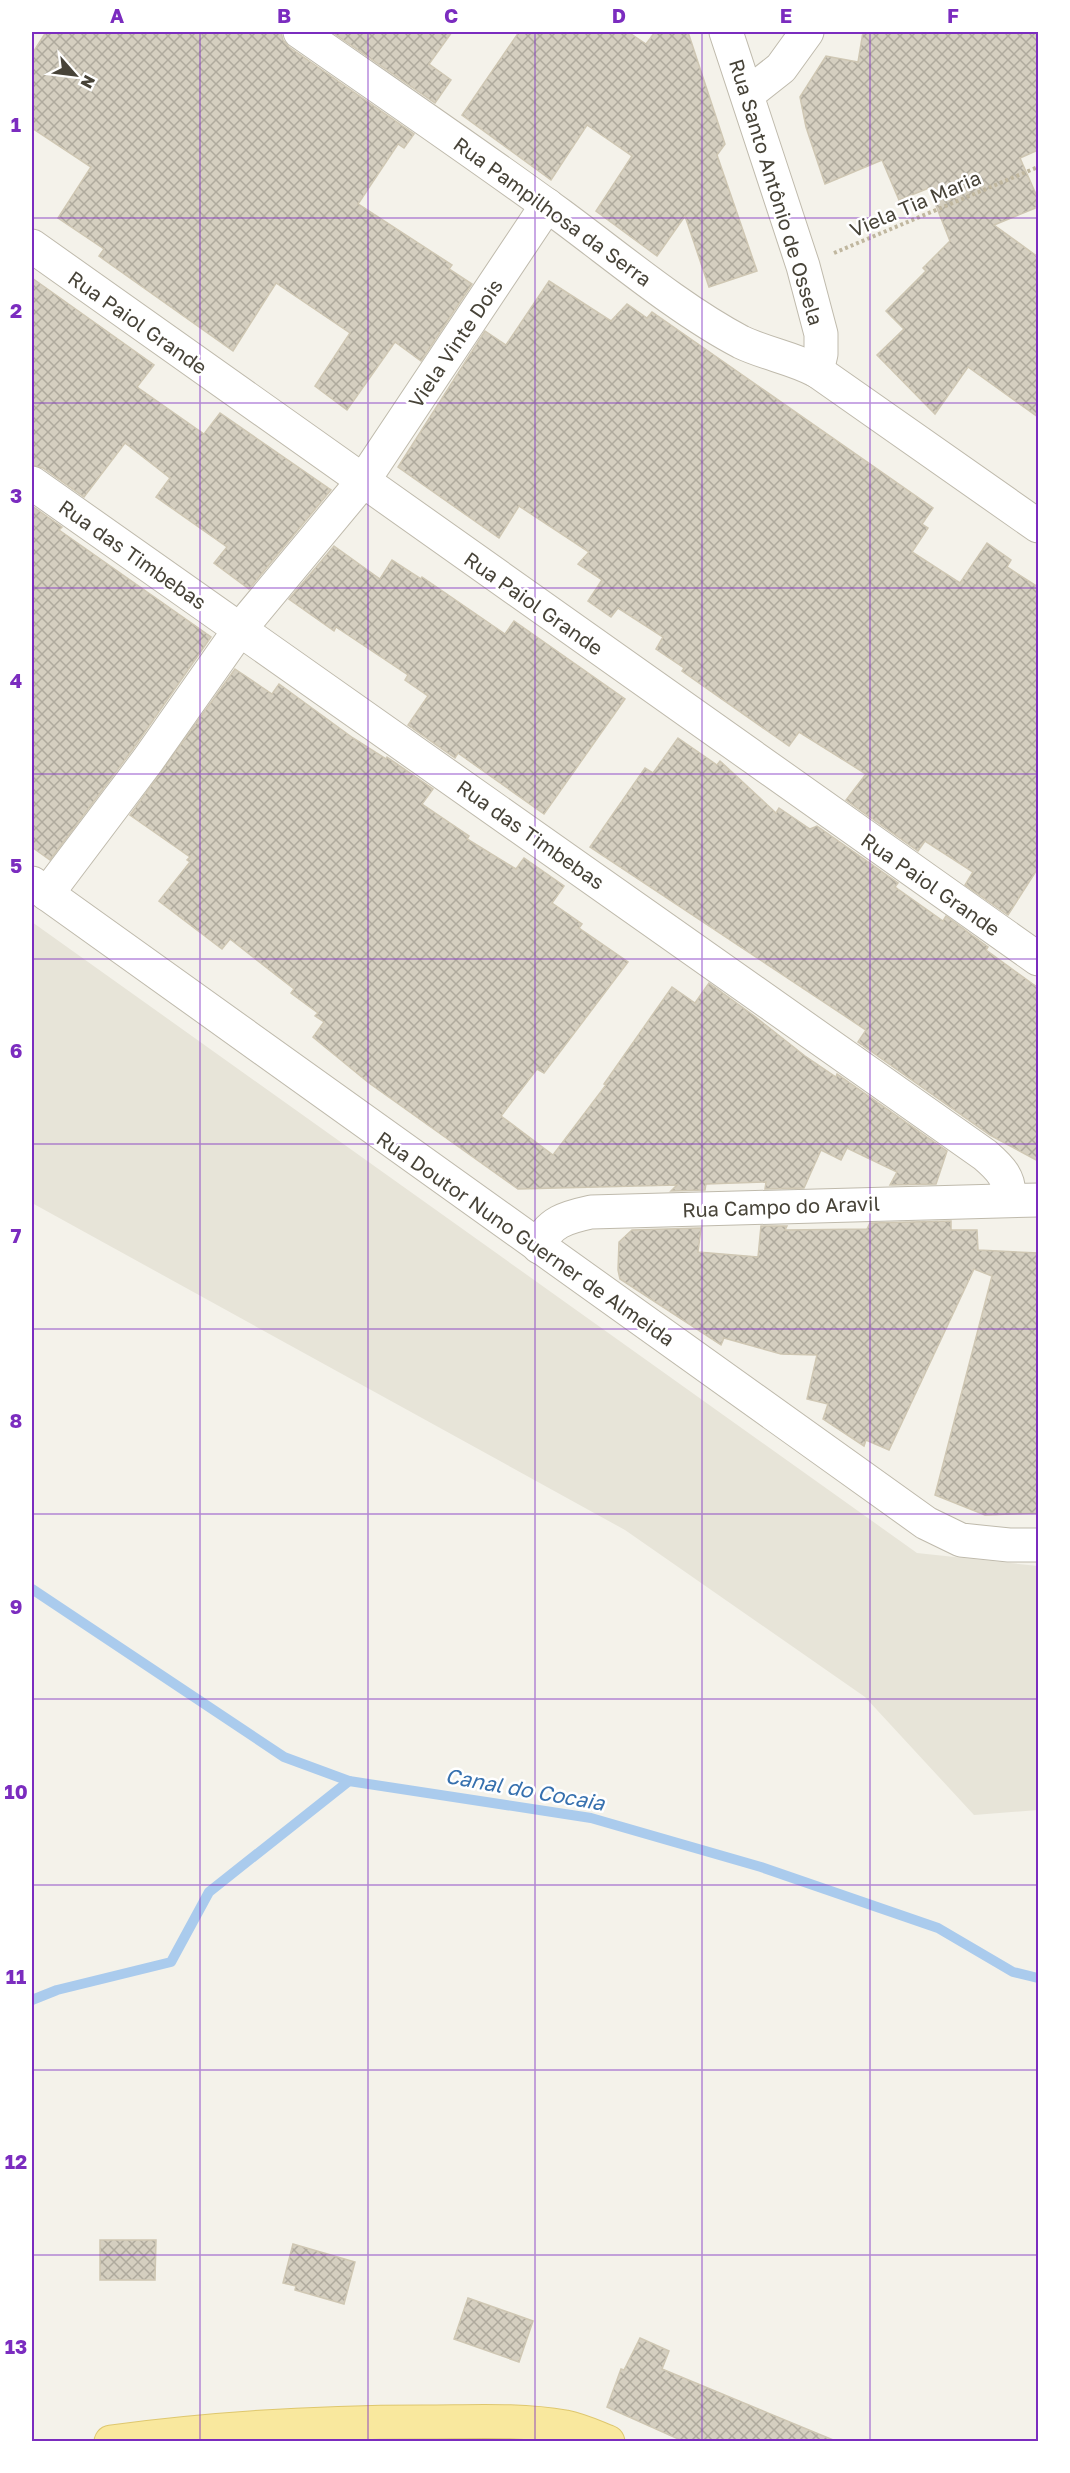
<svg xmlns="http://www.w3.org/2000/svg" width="1070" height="2473" font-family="'Golos Text',sans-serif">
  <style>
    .residential { fill: #e7e4d8 }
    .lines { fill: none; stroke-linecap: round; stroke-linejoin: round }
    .stream { stroke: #aacbed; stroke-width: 10 }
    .building { fill: url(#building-cross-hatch); stroke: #cfc7b3; stroke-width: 1.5 }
    .minor-casing { stroke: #bfbaac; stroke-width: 35 }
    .major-casing { stroke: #dec76e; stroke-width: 35 }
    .path { stroke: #c0b79f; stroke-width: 4; stroke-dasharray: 3 3; stroke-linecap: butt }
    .minor { stroke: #fff; stroke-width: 33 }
    .major { stroke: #f9e89e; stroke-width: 33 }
    .grid { fill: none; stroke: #7b2cbf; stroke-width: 1.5; stroke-opacity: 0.55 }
    .labels { text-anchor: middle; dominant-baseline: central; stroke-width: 5; stroke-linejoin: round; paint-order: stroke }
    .street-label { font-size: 20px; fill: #474338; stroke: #fff }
    .water-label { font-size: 21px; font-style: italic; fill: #3670ae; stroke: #fff }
    .neatline { fill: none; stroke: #7b2cbf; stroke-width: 2 }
    .grid-label { font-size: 20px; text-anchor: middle; font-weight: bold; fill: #7b2cbf }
  </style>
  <defs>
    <pattern id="building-cross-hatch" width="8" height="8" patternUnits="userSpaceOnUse" patternTransform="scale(1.5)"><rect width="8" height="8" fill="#d5cfc0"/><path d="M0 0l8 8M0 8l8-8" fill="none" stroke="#afaa9d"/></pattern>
  </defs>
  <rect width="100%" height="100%" fill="#f4f2ea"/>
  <polygon class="residential" points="32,922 917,1553 1038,1566 1038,1810 974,1815 865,1697 625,1530 32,1203"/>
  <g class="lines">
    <g class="stream">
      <polyline points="32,1589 284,1757 349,1781 591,1818 761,1867 938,1928 1013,1972 1038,1978"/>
      <polyline points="32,2000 57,1990 171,1962 209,1892 349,1781"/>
    </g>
  </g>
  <g class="building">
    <polygon points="46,32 281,32 283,40 289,47 414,134 404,148 398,144 358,204 452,265 449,269 472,284 421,361 395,342 347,410 315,386 350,333 276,283 233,351 99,256 104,249 58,218 91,167 32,128 32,54"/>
    <polygon points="332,32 452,32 429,64 451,80 435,103"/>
    <polygon points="519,32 628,32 646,44 655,32 688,32 725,144 717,155 757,271 709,287 685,216 657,256 596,211 632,156 587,125 551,180 462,115"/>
    <polygon points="863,32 1038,32 1038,150 1020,158 1038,199 1038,207 994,225 1038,257 1038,417 968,367 935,414 877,355 904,329 886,311 926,271 923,268 950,241 929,188 899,200 882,160 825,184 806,127 800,97 826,56 858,62"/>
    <polygon points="32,278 154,365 137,387 204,434 220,413 331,490 249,589 214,563 227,547 156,497 170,478 125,443 84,497 43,468 32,465"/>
    <polygon points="549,281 611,321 627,304 647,318 652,312 933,508 922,524 928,528 912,552 960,583 987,543 1011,560 1007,567 1038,587 1038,868 1008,915 965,885 973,872 925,841 918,851 846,800 866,774 799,732 789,746 682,671 684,668 656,649 663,637 618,608 611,617 588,601 602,580 578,564 589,552 519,506 499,538 398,467 485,331 506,345"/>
    <polygon points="32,506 62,527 59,530 211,637 133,749 50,860 32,847"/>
    <polygon points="334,546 380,579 392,560 421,579 422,577 505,634 514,621 625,699 544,814 458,753 455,758 408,725 428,696 405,680 408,675 336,627 334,631 289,599"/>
    <polygon points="235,669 272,694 279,684 353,738 386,759 387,757 433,789 422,804 469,836 467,839 516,869 524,858 564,886 552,903 582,924 579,928 628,962 544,1073 537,1069 501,1116 553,1155 606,1085 604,1084 672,987 695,1003 709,983 753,1015 805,1056 836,1077 837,1074 947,1151 936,1184 890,1185 897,1172 847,1148 841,1160 821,1150 804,1188 765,1189 766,1182 706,1184 705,1190 671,1191 677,1185 518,1189 369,1083 313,1037 324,1022 315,1016 318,1013 291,993 294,989 230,939 222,949 159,901 190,862 187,860 190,857 130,815"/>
    <polygon points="678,738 717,765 720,761 776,813 779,808 810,829 817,826 898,883 895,887 943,921 946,916 988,947 986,950 1038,988 1038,1161 990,1135 858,1042 866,1030 590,847 645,768 653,773"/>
    <polygon points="951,1221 951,1230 977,1230 978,1250 1038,1253 1038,1513 985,1515 935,1495 992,1276 974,1269 889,1450 866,1440 864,1446 823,1419 828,1404 807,1399 817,1355 781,1354 724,1338 721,1345 620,1279 618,1270 619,1242 632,1230 701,1228 698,1252 758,1257 761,1226 787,1226 785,1230 867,1229 870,1223"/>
    <polygon points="100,2240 156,2240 155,2280 100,2280"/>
    <polygon points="293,2244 355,2262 344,2304 295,2290 296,2286 283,2283"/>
    <polygon points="468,2298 533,2321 519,2362 454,2339"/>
    <polygon points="640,2338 669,2351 662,2369 838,2442 685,2442 607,2407 621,2369 624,2370"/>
  </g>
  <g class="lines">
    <g class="minor-casing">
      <g id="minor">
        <path d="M 300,32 C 386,92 474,152 559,214 C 616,256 680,310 741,342 C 766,354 793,358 817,371 L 1038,526"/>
        <polyline points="726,32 803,266 821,334 821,354 817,371"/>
        <polyline points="748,94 781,68 807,32"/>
        <polyline points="32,246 1038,959"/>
        <path d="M 32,483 L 985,1155 C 999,1167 1013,1180 1007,1200"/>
        <polyline points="32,883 926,1523 961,1540 1009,1545 1038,1545"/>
        <polyline points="47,894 148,760 240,629 363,481 547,205"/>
        <path d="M 539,1247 C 547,1222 568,1217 591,1212 L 1038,1200"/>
      </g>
    </g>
    <g class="major-casing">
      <path id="major" d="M 111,2442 C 215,2428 320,2422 424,2422 C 471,2422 519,2419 565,2427 C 580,2430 595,2437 608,2442"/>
    </g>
    <polyline class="path" points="834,253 1038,167"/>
    <use href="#minor" class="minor"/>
    <use href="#major" class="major"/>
  </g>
  <path class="grid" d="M 200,32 L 200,2442M 368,32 L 368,2442M 535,32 L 535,2442M 702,32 L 702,2442M 870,32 L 870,2442M 32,218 L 1038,218M 32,403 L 1038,403M 32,588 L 1038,588M 32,774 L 1038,774M 32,959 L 1038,959M 32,1144 L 1038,1144M 32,1329 L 1038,1329M 32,1514 L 1038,1514M 32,1699 L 1038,1699M 32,1885 L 1038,1885M 32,2070 L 1038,2070M 32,2255 L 1038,2255"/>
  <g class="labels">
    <g class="street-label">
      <text transform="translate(777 192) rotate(73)">Rua Santo Antônio de Ossela</text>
      <text transform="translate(915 203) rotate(-23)">Viela Tia Maria</text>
      <text transform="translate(553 211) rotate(36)">Rua Pampilhosa da Serra</text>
      <text transform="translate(138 322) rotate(35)">Rua Paiol Grande</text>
      <text transform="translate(455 343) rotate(-56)">Viela Vinte Dois</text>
      <text transform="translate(133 554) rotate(35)">Rua das Timbebas</text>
      <text transform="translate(534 603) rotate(35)">Rua Paiol Grande</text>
      <text transform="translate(531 834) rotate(35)">Rua das Timbebas</text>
      <text transform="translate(931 884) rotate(35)">Rua Paiol Grande</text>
      <text transform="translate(781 1206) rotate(-2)">Rua Campo do Aravil</text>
      <text transform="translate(526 1238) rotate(35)">Rua Doutor Nuno Guerner de Almeida</text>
    </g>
    <g class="water-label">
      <text transform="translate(525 1789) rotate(10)">Canal do Cocaia</text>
    </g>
  </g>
  <rect width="1070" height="2473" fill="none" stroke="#ffffff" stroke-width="66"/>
  <g transform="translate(75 75) rotate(118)" stroke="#ffffff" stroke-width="4.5" paint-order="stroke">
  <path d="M0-4.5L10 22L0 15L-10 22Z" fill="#474338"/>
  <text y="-9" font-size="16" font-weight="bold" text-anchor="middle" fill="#474338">N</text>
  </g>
  <rect x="33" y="33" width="1004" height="2407" class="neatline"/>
  <g class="grid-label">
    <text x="117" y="23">A</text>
    <text x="284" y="23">B</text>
    <text x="451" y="23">C</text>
    <text x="619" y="23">D</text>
    <text x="786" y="23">E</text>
    <text x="953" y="23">F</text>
    <text x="16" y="132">1</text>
    <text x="16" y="318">2</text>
    <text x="16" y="503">3</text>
    <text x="16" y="688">4</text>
    <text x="16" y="873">5</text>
    <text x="16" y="1058">6</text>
    <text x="16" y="1243">7</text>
    <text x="16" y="1428">8</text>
    <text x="16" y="1614">9</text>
    <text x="16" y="1799">10</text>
    <text x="16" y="1984">11</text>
    <text x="16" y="2169">12</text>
    <text x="16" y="2354">13</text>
  </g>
</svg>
